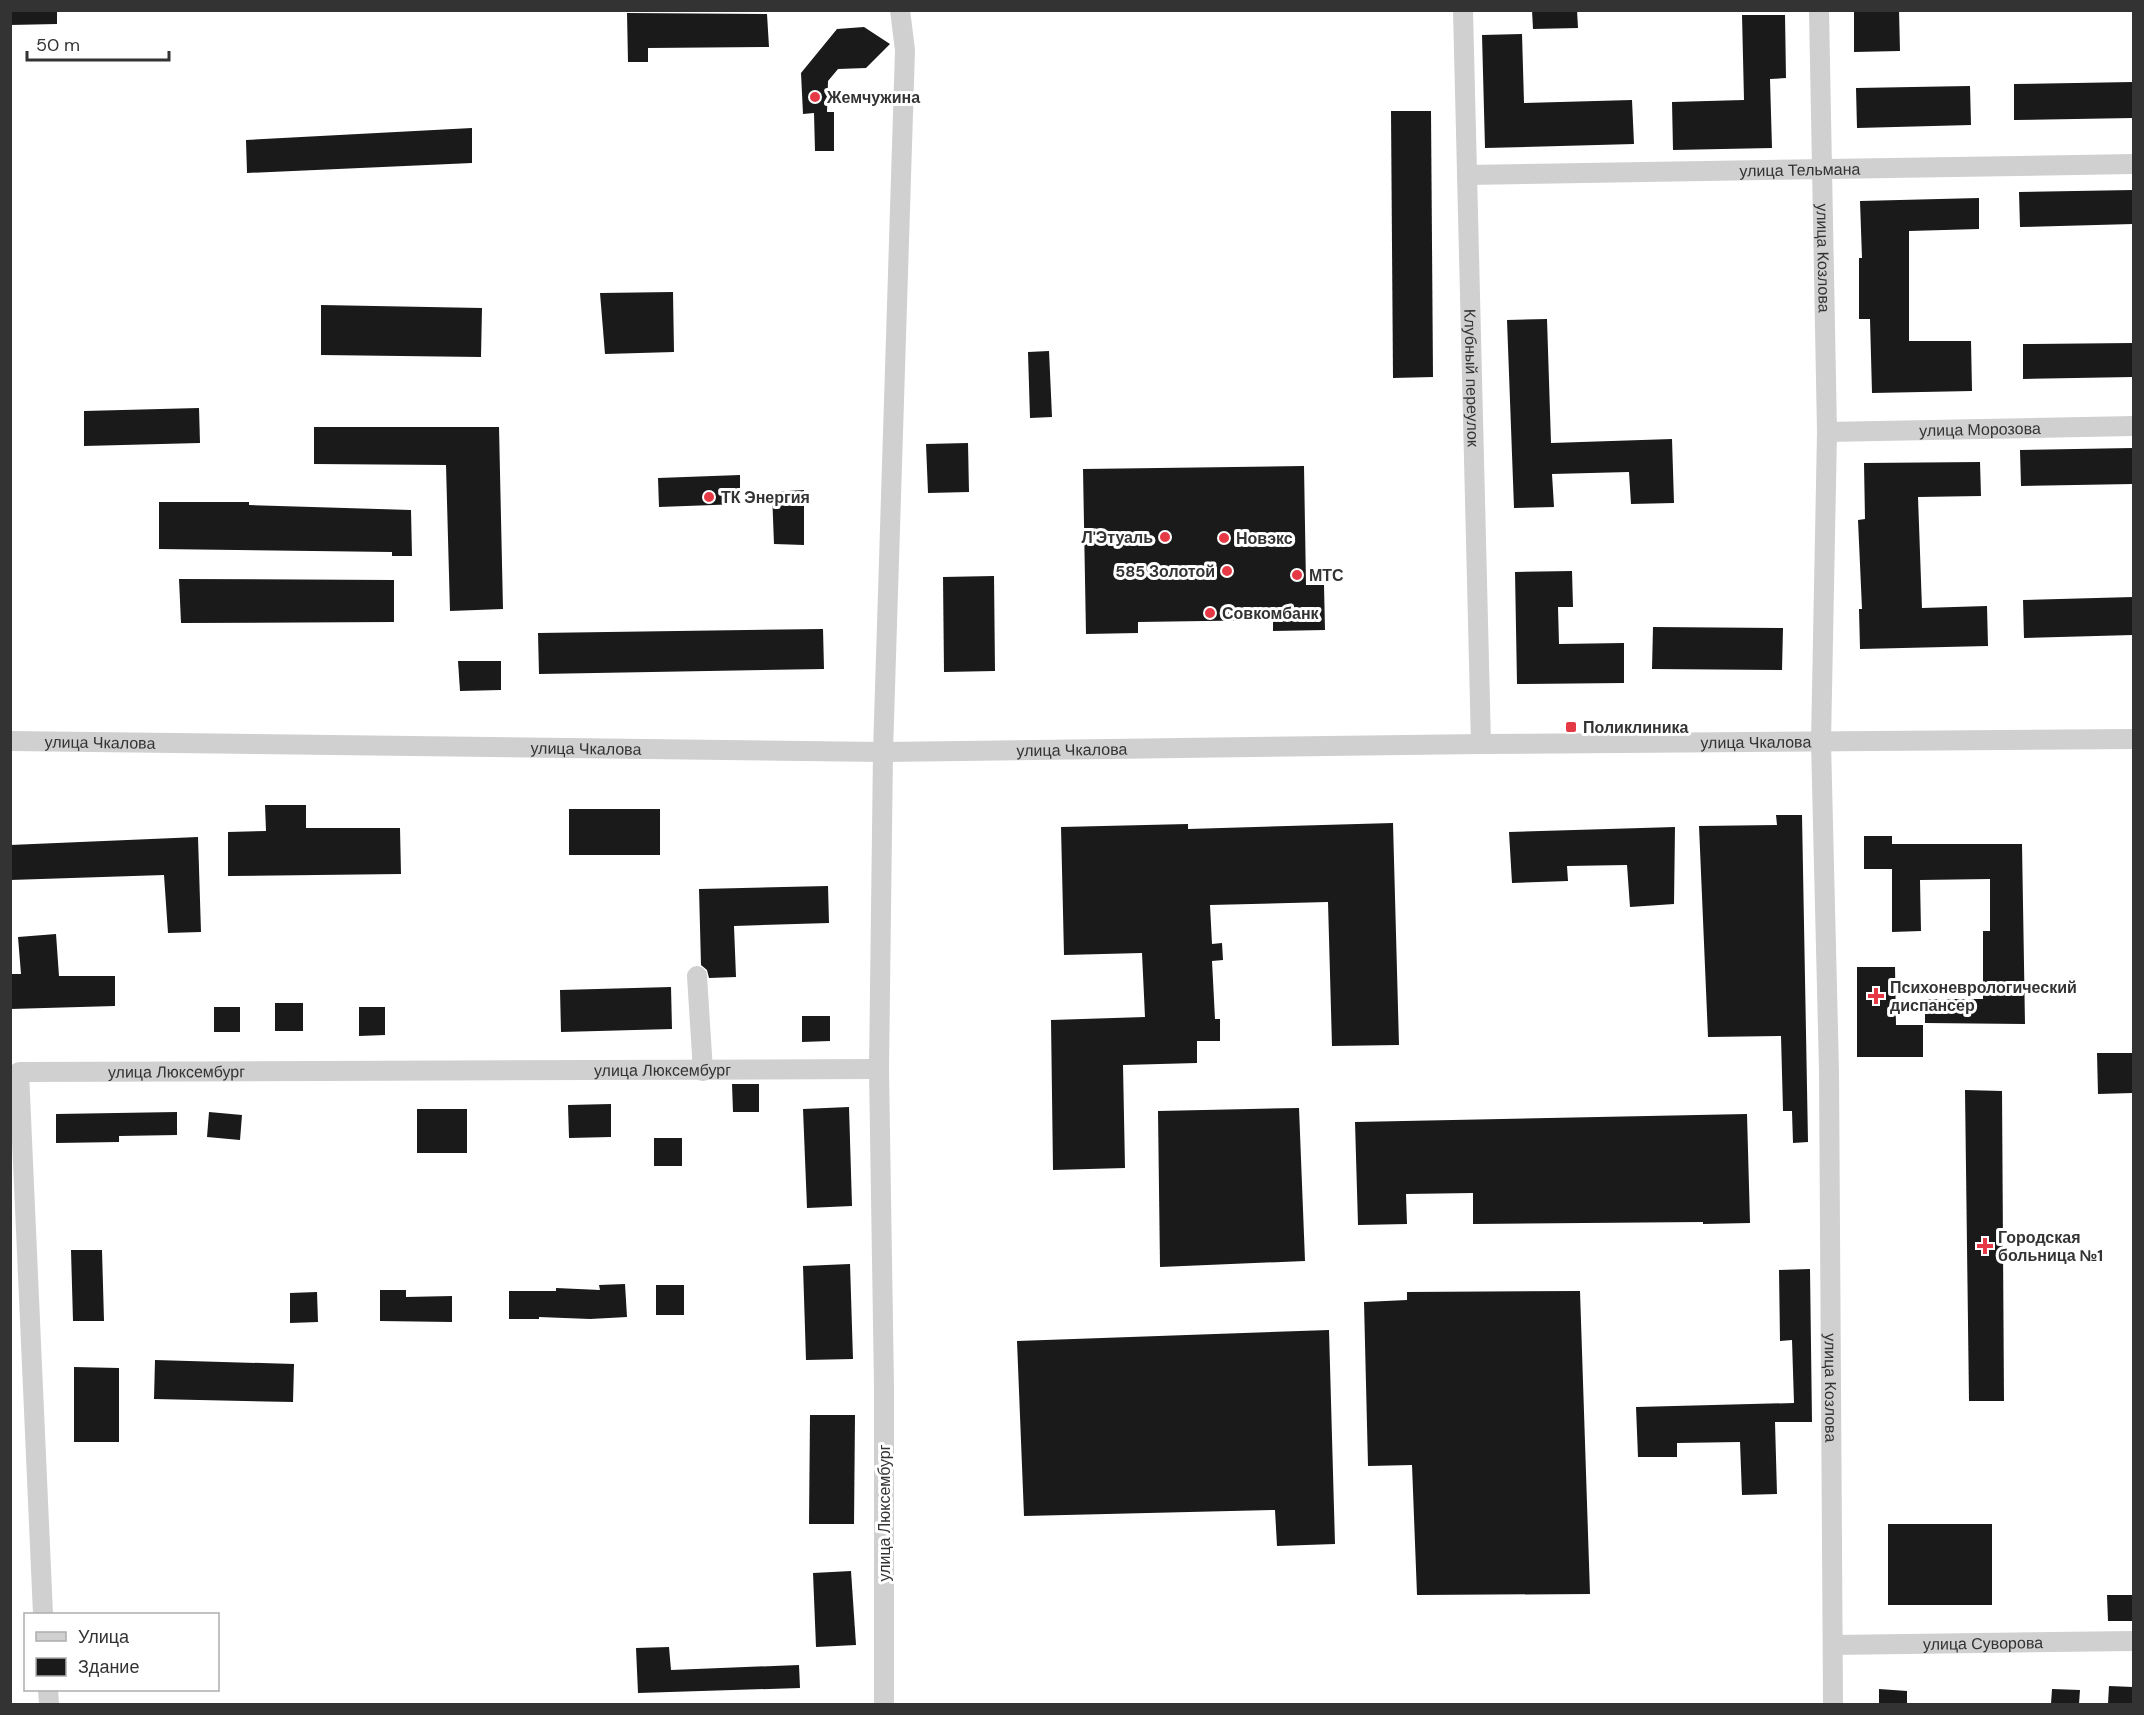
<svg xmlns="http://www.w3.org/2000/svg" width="2144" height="1715" font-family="'DM Sans',sans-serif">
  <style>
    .building { fill: #1a1a1a }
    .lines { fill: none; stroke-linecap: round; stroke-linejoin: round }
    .minor { stroke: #d0d0d0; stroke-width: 20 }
    .poi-dot { fill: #e63946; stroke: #fff; stroke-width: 2 }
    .labels { text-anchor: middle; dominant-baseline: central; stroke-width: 6; stroke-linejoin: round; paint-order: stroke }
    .poi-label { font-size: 16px; font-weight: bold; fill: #333; stroke: #fff; text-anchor: start }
    .street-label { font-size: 16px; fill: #333; stroke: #fff }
  </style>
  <rect width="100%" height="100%" fill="#fff"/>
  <g class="building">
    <polygon points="10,10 57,10 57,24 10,25"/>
    <polygon points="1532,10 1577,10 1578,28 1533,29"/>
    <polygon points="1854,10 1899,10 1900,51 1854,52"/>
    <polygon points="627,13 767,14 769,47 648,48 648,62 628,62"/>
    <polygon points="1742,15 1785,15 1786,78 1770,79 1772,148 1673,150 1672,102 1744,100"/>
    <polygon points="864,27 890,44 866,68 838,69 828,81 827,112 834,112 834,151 815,151 814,113 803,114 801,73 837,29"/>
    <polygon points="1522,34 1524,103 1632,100 1634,144 1485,148 1482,35"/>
    <polygon points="2133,82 2133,118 2014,120 2014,84"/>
    <polygon points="1970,86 1971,125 1857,128 1856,88"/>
    <polygon points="1391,111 1431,111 1433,377 1393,378"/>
    <polygon points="472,128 472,163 247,173 246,140"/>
    <polygon points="2133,190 2133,224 2020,227 2019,192"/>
    <polygon points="1979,198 1979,229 1909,231 1909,341 1971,341 1972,391 1872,393 1870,319 1859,319 1859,258 1862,258 1860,201"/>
    <polygon points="673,292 674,352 605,354 600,293"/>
    <polygon points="321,305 482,308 481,357 321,355"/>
    <polygon points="1547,319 1551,443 1672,439 1674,503 1631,504 1629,472 1552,474 1554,507 1514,508 1507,320"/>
    <polygon points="2133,343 2133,377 2023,379 2023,344"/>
    <polygon points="1049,351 1052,417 1030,418 1028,352"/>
    <polygon points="199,408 200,443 84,446 84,411"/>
    <polygon points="314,427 499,427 503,609 450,611 446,465 314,464"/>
    <polygon points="968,443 969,492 928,493 926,444"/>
    <polygon points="2133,448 2133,484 2021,486 2020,450"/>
    <polygon points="1980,462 1981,496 1918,497 1922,608 1987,606 1988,646 1860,649 1859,609 1862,609 1858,520 1865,519 1864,463"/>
    <polygon points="1304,466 1306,585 1324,585 1325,630 1273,631 1273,620 1138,622 1138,633 1086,634 1083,469"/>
    <polygon points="740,475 740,504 659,507 658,478"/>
    <polygon points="804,490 804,545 774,544 772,492"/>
    <polygon points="159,502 249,502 249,505 411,510 412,556 392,556 392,552 159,549"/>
    <polygon points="1572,571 1573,607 1558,607 1559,644 1624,643 1624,683 1517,684 1515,572"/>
    <polygon points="994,576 995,671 944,672 943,577"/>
    <polygon points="179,579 394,580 394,622 181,623"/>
    <polygon points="2133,597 2133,635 2024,638 2023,600"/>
    <polygon points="1653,627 1783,628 1782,670 1652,669"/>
    <polygon points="823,629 824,669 539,674 538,633"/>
    <polygon points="458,661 501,661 501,690 460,691"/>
    <polygon points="265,805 306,805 306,828 400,828 401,874 228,876 228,832 266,831"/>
    <rect x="569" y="809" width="91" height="46"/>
    <polygon points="1776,815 1802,815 1808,1142 1793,1143 1792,1111 1783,1111 1781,1036 1708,1037 1699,826 1777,825"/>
    <polygon points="1393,823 1399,1045 1332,1046 1328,902 1210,905 1212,944 1222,943 1223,960 1212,961 1215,1019 1220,1019 1220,1041 1197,1041 1197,1063 1123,1065 1125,1168 1053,1170 1051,1020 1145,1017 1142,953 1064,955 1061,827 1188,824 1188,829"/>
    <polygon points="1675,827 1674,904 1630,907 1627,865 1567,866 1568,881 1512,883 1509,832"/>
    <polygon points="1864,836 1892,836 1892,844 2022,844 2025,1024 1925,1023 1925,999 1983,999 1983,931 1990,931 1990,879 1920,880 1921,931 1892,932 1892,869 1864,869"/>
    <polygon points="198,837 201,932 168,933 164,875 10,880 10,845"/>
    <polygon points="828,886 829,923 734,926 736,977 709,978 707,970 701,965 699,889"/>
    <polygon points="56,934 59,976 115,976 115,1006 10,1009 10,974 21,974 18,937"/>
    <polygon points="1857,967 1895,967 1896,1025 1923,1025 1923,1057 1857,1057"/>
    <polygon points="671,987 672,1029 561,1032 560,990"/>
    <rect x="275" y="1003" width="28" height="28"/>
    <rect x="214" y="1007" width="26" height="25"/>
    <polygon points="359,1007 385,1007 385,1035 359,1036"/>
    <polygon points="802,1016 830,1016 830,1041 802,1042"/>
    <polygon points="2097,1053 2133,1053 2133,1093 2098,1094"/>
    <polygon points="732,1084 759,1084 759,1112 733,1112"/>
    <polygon points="1965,1090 2002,1091 2004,1401 1969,1401"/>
    <polygon points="611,1104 611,1137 569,1138 568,1105"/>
    <polygon points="849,1107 852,1206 807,1208 803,1109"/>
    <polygon points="1299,1108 1305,1261 1160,1267 1158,1111"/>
    <rect x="417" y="1109" width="50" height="44"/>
    <polygon points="177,1112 177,1135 119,1136 119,1142 56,1143 56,1114"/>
    <polygon points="209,1112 242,1115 240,1140 207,1137"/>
    <polygon points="1747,1114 1750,1223 1703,1224 1703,1222 1473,1224 1473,1193 1406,1194 1407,1224 1358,1225 1355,1122"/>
    <rect x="654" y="1138" width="28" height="28"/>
    <polygon points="71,1250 102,1250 104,1321 73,1321"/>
    <polygon points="850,1264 853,1359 806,1360 803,1266"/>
    <polygon points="1810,1269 1812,1422 1775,1422 1777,1494 1742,1495 1740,1442 1677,1443 1677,1457 1638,1457 1636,1407 1794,1403 1792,1340 1780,1341 1779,1270"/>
    <polygon points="625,1284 627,1317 590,1319 539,1317 539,1319 509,1319 509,1291 556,1291 556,1288 600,1290 599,1285"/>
    <rect x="656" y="1285" width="28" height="30"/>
    <polygon points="380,1290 406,1290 406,1297 452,1296 452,1322 380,1321"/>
    <polygon points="1580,1291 1590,1594 1417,1595 1412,1465 1368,1466 1364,1302 1407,1300 1407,1292"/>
    <polygon points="317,1292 318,1322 290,1323 290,1293"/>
    <polygon points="1329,1330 1335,1544 1277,1546 1275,1510 1024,1516 1017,1341"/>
    <polygon points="155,1360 294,1364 293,1402 154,1399"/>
    <polygon points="74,1367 119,1368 119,1442 74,1442"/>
    <polygon points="810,1415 855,1415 854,1524 809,1524"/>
    <rect x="1888" y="1524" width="104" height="81"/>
    <polygon points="851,1571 856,1645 816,1647 813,1573"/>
    <polygon points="2107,1595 2133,1595 2133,1621 2108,1621"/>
    <polygon points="669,1647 671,1670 799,1665 800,1688 638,1693 636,1648"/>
    <polygon points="2109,1686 2133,1687 2133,1704 2108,1704"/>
    <polygon points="1879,1689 1907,1691 1907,1704 1879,1704"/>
    <polygon points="2052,1689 2080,1690 2079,1704 2051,1704"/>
  </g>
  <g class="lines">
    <g class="minor">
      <path id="s1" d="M 1463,10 L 1481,744"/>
      <path id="s2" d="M 1819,10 L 1827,432 L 1821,742 L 1829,1071 L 1833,1704"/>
      <path id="s3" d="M 1467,175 L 2134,164"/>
      <path id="s4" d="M 1827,432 L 2134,426"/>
      <path id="s5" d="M 10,741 L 883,752 L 1481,744 L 2134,739"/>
      <polyline points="697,976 703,1071"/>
      <path id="s6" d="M 43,1614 L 19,1072 L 879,1069"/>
      <path id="s7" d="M 1833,1645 L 2134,1641"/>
      <polyline points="48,1690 49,1704"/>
      <polyline points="884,1704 884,1387 879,1069 883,752 905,50 900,10"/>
    </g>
  </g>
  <g class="poi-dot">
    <circle cx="815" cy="97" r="6"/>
    <circle cx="709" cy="497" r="6"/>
    <circle cx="1165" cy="537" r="6"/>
    <circle cx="1224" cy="538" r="6"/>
    <circle cx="1227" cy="571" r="6"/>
    <circle cx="1297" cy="575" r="6"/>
    <circle cx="1210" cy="613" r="6"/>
    <rect x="1565" y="721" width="12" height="12" rx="3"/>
    <path d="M1873 987h6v6h6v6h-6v6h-6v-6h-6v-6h6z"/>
    <path d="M1982 1237h6v6h6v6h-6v6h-6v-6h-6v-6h6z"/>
  </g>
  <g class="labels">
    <g class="poi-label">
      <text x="827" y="97">Жемчужина</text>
      <text x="721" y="497">ТК Энергия</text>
      <text x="1153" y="537" text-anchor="end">Л'Этуаль</text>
      <text x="1236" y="538">Новэкс</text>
      <text x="1215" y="571" text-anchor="end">585 Золотой</text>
      <text x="1309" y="575">МТС</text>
      <text x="1222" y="613">Совкомбанк</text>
      <text x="1583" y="727">Поликлиника</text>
      <text x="1890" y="987">Психоневрологический<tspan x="1890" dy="18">диспансер</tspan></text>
      <text x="1998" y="1237">Городская<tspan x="1998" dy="18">больница №1</tspan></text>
    </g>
    <g class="street-label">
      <text stroke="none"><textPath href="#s3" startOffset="333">улица Тельмана</textPath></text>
      <text stroke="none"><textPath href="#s2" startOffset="248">улица Козлова</textPath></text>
      <text stroke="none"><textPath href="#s1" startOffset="368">Клубный переулок</textPath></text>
      <text stroke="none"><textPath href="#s4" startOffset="153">улица Морозова</textPath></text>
      <text stroke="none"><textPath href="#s5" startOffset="90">улица Чкалова</textPath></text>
      <text stroke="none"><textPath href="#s5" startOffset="1746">улица Чкалова</textPath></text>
      <text stroke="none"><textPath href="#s5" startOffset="576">улица Чкалова</textPath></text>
      <text stroke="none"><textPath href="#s5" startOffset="1062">улица Чкалова</textPath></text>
      <text stroke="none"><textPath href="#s6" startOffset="1186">улица Люксембург</textPath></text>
      <text stroke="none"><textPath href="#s6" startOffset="700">улица Люксембург</textPath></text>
      <text stroke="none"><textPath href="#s2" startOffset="1378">улица Козлова</textPath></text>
      <text transform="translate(884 1513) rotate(-90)">улица Люксембург</text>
      <text stroke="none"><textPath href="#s7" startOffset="150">улица Суворова</textPath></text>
    </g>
  </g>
  <rect width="2144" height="1715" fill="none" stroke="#333333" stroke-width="24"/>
  <rect x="24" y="1613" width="195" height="78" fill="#ffffff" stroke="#adadad" stroke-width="1.5"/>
  <rect x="36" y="1632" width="30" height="9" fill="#d0d0d0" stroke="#adadad" stroke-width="1.5"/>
  <text x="78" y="1643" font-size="18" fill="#333333">Улица</text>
  <rect x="36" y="1658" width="30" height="18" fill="#1a1a1a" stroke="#adadad" stroke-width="1.5"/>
  <text x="78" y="1673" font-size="18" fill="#333333">Здание</text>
  <path d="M27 51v9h142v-9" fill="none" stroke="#333333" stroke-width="3"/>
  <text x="36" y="51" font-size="18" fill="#333333" stroke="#ffffff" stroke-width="4.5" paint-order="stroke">50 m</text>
</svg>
